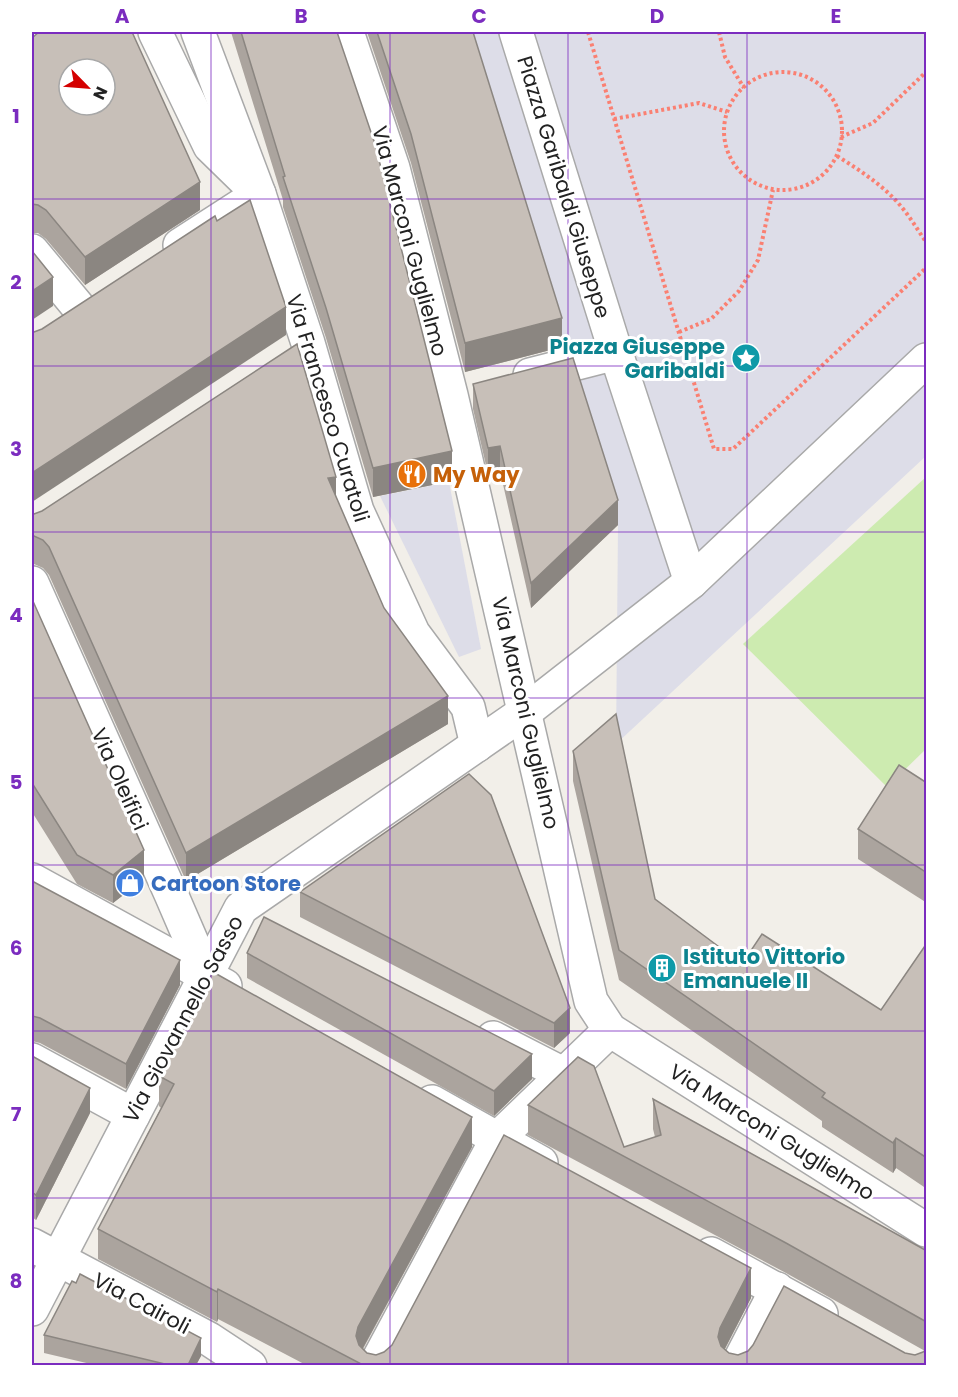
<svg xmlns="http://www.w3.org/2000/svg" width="958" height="1397" font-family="Poppins,sans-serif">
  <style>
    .grass { fill: #cdebb0 }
    .plaza { fill: #dddde8 }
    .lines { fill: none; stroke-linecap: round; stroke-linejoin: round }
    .minor-casing { stroke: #a9a9a9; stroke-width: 36 }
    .path { stroke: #fa8072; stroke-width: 4; stroke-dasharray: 3 3; stroke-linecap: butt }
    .minor { stroke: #fff; stroke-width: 33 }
    .wall { fill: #aba49e }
    .shaded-wall { fill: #8b8681 }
    .building { fill: #c7bfb8; stroke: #8b8681; stroke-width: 1.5; fill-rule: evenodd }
    .grid { fill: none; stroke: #7b2cbf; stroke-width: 1.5; stroke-opacity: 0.55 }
    .labels { text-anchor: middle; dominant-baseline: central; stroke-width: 6; stroke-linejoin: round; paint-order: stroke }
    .street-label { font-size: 21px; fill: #222; stroke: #fff }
    .culture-label { font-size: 21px; font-weight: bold; fill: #0d838f; stroke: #fff; text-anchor: end }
    .food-label { font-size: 21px; font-weight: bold; fill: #c56008; stroke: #fff; text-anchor: start }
    .shop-label { font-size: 21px; font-weight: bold; fill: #366cbe; stroke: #fff; text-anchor: start }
    .neatline { fill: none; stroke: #7b2cbf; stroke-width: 2 }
    .grid-label { font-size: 20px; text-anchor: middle; font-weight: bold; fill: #7b2cbf }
  </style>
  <rect width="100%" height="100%" fill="#f2efe9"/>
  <polygon class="grass" points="926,477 926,749 887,787 743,644"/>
  <g class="plaza">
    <polygon points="464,32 926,32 926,456 616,744 618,525"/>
    <polygon points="449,482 481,649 459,657 380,496"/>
  </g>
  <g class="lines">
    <g class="minor-casing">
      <g id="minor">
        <polyline points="155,32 210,146 251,186"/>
        <polyline points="198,32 259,194 308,343 357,511 413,633 468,707 477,745"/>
        <polyline points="347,32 393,168 451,395 591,1001 610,1030 926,1230"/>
        <polyline points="516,32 616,353 691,582"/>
        <polyline points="180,245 259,194"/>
        <polyline points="32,251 80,309"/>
        <polyline points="530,375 616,353"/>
        <polyline points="32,583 171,894 206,975"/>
        <polyline points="32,880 225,986"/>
        <polyline points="493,1038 563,1074"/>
        <polyline points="32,1060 133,1115"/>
        <polyline points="432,1102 541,1163"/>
        <polyline points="32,1245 209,1339 250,1366"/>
        <polyline points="711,1254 821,1314"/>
        <polyline points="32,1309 241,908 526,711 691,582 926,360"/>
        <polyline points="375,1366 497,1139 610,1030"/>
        <polyline points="737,1366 777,1289"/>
      </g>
    </g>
    <g class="path">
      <polyline points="588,32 714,449 733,449 926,268"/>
      <polyline points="719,32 725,57 744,88"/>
      <circle cx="783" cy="131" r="59"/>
      <polyline points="614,119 699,103 727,112"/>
      <polyline points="841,137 873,123 926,72"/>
      <path d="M 837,156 C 861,171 886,187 904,210 C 912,220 919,232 926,242"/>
      <polyline points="679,332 711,319 739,291 758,260 773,190"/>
    </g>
    <use href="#minor" class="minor"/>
  </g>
  <g class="wall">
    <polygon points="231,32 337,32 452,481 373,497 326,338 283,207 283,200"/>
    <polygon points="367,32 473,32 562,347 465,372 411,163"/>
    <polygon points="32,38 200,210 85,285 46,239 38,233 32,233"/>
    <polygon points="473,384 618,525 531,608 500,471 488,474 473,409"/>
    <polygon points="336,497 384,608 448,724 186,881 49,575 43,568 34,564 32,565 32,514"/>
    <polygon points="32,599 144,879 113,903 77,884 32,812"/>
    <polygon points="573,751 655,899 742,964 881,1010 927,943 927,1189 896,1168 893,1173 822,1127 822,1121 619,980 573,781"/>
    <polygon points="927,783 927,903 858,859 858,829"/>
    <polygon points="32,881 180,985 126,1089 40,1043 32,1041"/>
    <polygon points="300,892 570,1008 570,1033 554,1048 300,917"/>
    <polygon points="247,953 532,1079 494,1116 247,978"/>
    <polygon points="32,1056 90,1113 36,1220 32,1217"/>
    <polygon points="159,1076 472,1147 363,1349 367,1353 376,1355 751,1298 725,1349 729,1353 738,1355 905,1353 915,1355 923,1352 925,1351 786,1273 528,1135 528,1105 624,1147 655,1137 653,1129 653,1099 927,1251 927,1365 306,1365 218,1319 217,1322 98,1259 98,1229 161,1108 159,1106"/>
    <polygon points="76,1283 201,1356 196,1365 95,1365 44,1353 44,1335"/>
  </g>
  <g class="shaded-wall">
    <polygon points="200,182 200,210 85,285 85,257"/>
    <polygon points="53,277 53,306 32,320 32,291"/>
    <polygon points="286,307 286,335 32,502 32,473"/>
    <polygon points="562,318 562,347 465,372 465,343"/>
    <polygon points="500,446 500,471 488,474 488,448"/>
    <polygon points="452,451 452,481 373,497 373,468"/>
    <polygon points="336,477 336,505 328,478"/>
    <polygon points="618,500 618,525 531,608 531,583"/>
    <polygon points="448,696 448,724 186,881 186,853"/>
    <polygon points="144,850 144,879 113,903 113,875"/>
    <polygon points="180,960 180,985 126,1089 126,1064"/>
    <polygon points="570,1008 570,1033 554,1048 554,1023"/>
    <polygon points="532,1054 532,1079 494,1116 494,1091"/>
    <polygon points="90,1088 90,1113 36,1220 36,1195"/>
    <polygon points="472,1117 472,1147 358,1357 356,1336 358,1327"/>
    <polygon points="896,1138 896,1168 893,1173 893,1143"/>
    <polygon points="751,1268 751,1298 720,1358 718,1337 720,1328"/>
    <polygon points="218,1289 218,1319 217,1322 217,1292"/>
    <polygon points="201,1338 201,1356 196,1365 188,1365"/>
  </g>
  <g class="building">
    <path d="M 39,32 L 132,32 L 200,182 L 85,257 L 46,210 L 38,205 L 32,204 L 32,38 ZM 69,69 L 105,69 L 105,105 L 69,105 Z"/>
    <polygon points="241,32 337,32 375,144 452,451 373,468 326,308 283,177 285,176"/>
    <polygon points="377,32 473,32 562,318 465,343 411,134"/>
    <polygon points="250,200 286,307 32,473 32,332 34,332 42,329 215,216 217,221"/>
    <polygon points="32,251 53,277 32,291"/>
    <polygon points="297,344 336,477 328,478 384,608 448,696 186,853 49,547 43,540 34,536 32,536 32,514 34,514 42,511"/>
    <polygon points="573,358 618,500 531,583 500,446 488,448 473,384"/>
    <polygon points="32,599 144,850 113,875 77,855 32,783"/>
    <polygon points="616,714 655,899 742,964 762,934 881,1010 927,943 927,1158 896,1138 893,1143 822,1097 825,1093 619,950 573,751"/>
    <polygon points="899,765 927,783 927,873 858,829"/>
    <polygon points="469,774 491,795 570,1008 554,1023 300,892"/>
    <polygon points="32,881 180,960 126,1064 40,1018 32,1016"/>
    <polygon points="264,917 532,1054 494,1091 247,953"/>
    <polygon points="213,972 472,1117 358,1327 356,1336 359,1345 367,1353 376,1355 384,1352 392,1345 504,1135 751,1268 720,1328 718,1337 721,1346 729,1353 738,1355 748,1351 753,1345 784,1286 905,1353 915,1355 923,1352 927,1349 927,1365 363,1365 218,1289 217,1292 98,1229 174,1084 159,1076"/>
    <polygon points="32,1056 90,1088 36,1195 32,1192"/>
    <polygon points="578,1057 594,1066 624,1147 661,1135 653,1099 927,1251 927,1323 923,1320 786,1243 528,1105"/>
    <polygon points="80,1274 201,1338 188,1365 169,1365 44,1335 72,1281 76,1283"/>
  </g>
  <path class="grid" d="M 211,32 L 211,1366M 390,32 L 390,1366M 568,32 L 568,1366M 747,32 L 747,1366M 32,199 L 926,199M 32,366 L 926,366M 32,532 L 926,532M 32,698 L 926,698M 32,865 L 926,865M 32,1031 L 926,1031M 32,1198 L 926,1198"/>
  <defs>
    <g id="sight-disc" transform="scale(1.5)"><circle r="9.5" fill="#0f9aa8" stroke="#fff"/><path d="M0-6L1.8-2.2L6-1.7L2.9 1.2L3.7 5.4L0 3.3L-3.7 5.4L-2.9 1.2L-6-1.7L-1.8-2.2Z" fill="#fff"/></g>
    <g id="restaurant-disc" transform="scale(1.5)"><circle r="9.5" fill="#e8710a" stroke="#fff"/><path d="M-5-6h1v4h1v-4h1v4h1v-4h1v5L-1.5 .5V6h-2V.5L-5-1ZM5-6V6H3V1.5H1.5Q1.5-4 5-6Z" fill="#fff"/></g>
    <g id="shop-disc" transform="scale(1.5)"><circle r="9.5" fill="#3f7fe0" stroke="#fff"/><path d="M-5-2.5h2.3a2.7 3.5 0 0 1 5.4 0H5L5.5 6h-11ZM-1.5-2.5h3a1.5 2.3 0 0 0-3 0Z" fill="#fff"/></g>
    <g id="building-disc" transform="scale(1.5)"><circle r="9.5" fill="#0f9aa8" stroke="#fff"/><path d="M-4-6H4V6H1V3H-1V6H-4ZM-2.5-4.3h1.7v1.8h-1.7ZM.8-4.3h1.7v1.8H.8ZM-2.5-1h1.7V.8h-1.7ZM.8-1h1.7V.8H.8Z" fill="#fff"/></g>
  </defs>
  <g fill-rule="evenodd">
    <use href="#sight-disc" x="746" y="358"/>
    <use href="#restaurant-disc" x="412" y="474"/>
    <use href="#shop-disc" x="130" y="883"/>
    <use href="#building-disc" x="662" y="968"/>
  </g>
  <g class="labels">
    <g class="street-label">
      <text transform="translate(564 187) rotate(73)">Piazza Garibaldi Giuseppe</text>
      <text transform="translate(410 241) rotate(75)">Via Marconi Guglielmo</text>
      <text transform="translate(328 408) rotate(73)">Via Francesco Curatoli</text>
      <text transform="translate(526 713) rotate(77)">Via Marconi Guglielmo</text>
      <text transform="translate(120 779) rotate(66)">Via Oleifici</text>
      <text transform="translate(183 1019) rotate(-62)">Via Giovannello Sasso</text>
      <text transform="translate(772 1132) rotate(32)">Via Marconi Guglielmo</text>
      <text transform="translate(142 1303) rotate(28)">Via Cairoli</text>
    </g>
    <g class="culture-label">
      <text x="725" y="346">Piazza Giuseppe<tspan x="725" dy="24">Garibaldi</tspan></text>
      <text x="683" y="956" text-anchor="start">Istituto Vittorio<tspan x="683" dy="24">Emanuele II</tspan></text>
    </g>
    <g class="food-label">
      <text x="433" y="474">My Way</text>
    </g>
    <g class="shop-label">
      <text x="151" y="883">Cartoon Store</text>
    </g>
  </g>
  <rect width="958" height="1397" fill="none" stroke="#ffffff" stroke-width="66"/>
  <g transform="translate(87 87) rotate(115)"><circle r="28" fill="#ffffff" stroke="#a7a7a7" stroke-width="1.5"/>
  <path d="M0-4.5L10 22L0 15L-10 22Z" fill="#d40000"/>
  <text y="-9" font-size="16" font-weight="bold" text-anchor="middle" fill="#222222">N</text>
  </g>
  <rect x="33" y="33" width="892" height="1331" class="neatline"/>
  <g class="grid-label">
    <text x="122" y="23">A</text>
    <text x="301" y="23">B</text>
    <text x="479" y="23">C</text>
    <text x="657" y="23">D</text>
    <text x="836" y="23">E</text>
    <text x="16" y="123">1</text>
    <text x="16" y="289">2</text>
    <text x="16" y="456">3</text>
    <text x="16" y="622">4</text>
    <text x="16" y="789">5</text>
    <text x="16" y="955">6</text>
    <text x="16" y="1121">7</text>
    <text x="16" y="1288">8</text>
  </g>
</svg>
